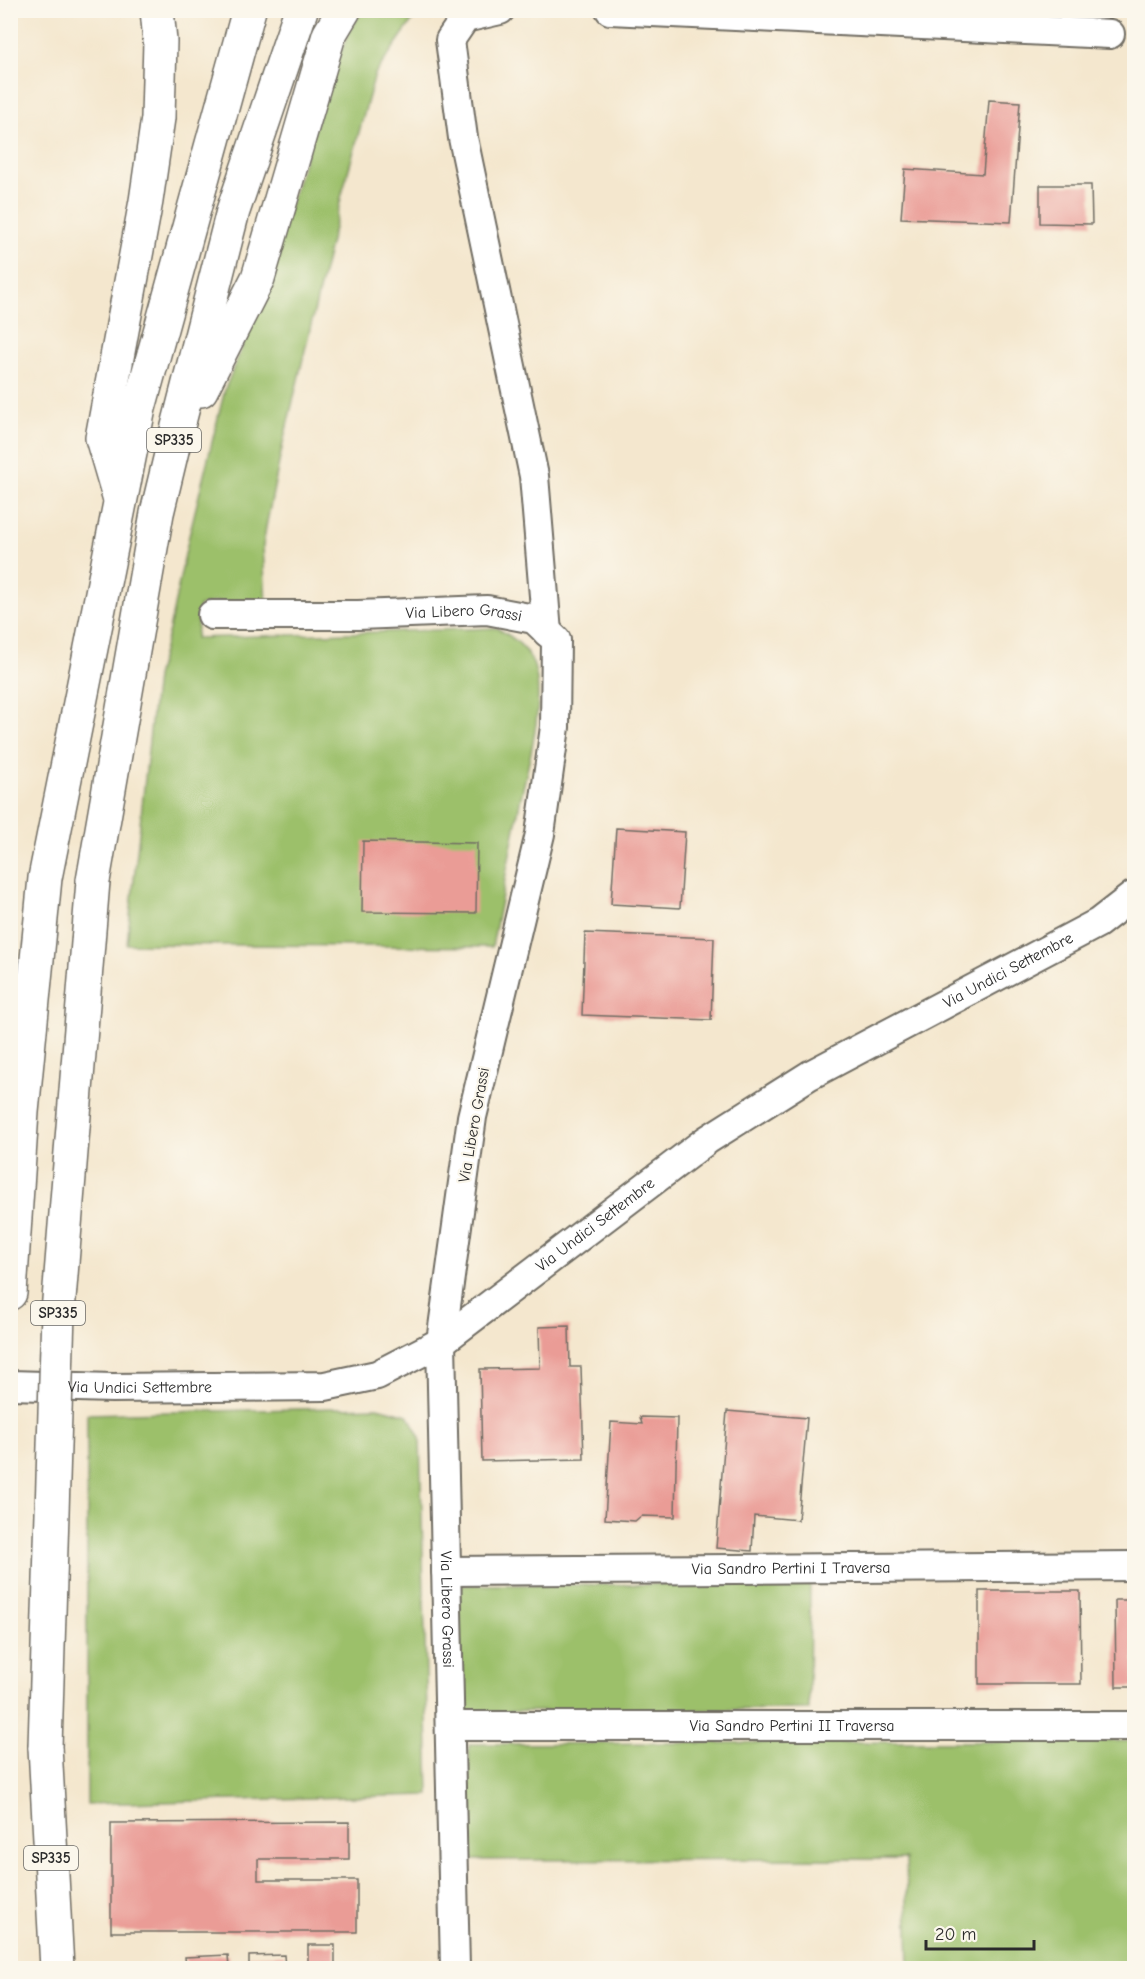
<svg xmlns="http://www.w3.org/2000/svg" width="1145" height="1979" font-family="'Comic Neue',sans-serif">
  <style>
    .green { fill: #9cc06a; stroke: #64764a; stroke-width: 1.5 }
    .building { fill: #ea9c96 }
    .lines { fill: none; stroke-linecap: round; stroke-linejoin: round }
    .minor-casing { stroke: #716d64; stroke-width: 32 }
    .trunk-casing { stroke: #716d64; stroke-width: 36 }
    .minor { stroke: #fff; stroke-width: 28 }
    .trunk { stroke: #fff; stroke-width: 33 }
    .trunk-bridge-casing { stroke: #716d64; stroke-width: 36; stroke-linecap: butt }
    .trunk-bridge { stroke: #fff; stroke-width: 33 }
    .labels { text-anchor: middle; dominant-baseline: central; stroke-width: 4.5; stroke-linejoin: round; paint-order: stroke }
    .shield { fill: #fbf7ec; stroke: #696865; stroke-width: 1.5 }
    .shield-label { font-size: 15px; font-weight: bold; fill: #2b2b2b }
    .street-label { font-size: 16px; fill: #2b2b2b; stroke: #fbf7ec }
  </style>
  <rect width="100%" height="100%" fill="#fbf7ec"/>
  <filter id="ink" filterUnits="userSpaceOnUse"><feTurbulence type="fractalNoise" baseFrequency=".0167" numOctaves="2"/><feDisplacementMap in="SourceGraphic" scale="12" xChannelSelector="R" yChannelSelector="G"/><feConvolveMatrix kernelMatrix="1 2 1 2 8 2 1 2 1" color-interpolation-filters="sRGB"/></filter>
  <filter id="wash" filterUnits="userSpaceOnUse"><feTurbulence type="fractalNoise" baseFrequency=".008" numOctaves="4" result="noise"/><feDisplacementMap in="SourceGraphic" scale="24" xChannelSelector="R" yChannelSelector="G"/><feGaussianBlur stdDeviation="1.35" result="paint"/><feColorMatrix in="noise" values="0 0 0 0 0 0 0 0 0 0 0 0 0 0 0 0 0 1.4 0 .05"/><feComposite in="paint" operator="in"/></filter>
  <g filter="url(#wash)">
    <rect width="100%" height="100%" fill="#f4e7ce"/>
    <g class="green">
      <path d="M 362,11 L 419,11 L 375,74 L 342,194 L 283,443 L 266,527 L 263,546 L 266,604 L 215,602 L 199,606 L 196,638 L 497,628 C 514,638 527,647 534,666 C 546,703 528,764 520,802 C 511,850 501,898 492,947 L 127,944 L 156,677 L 169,630 L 188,540 L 225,389 L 251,326 L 334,69 L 349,32 Z"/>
      <polygon points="377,1407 408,1415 420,1438 429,1795 87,1804 87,1414"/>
      <polygon points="810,1584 809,1709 462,1712 459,1585"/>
      <polygon points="1134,1741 1134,1968 909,1968 906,1859 468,1860 469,1744"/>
    </g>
    <g id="blocks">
      <g class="building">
        <polygon points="989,100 1020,102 1011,222 901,218 905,169 983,174"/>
        <polygon points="1040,185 1091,185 1092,224 1040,223"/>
        <polygon points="616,828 685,832 680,908 611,904"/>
        <polygon points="363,841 477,843 476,913 362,912"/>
        <polygon points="585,933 714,938 711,1020 582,1015"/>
        <polygon points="569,1326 570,1367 581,1367 584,1459 482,1461 480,1369 540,1368 539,1327"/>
        <polygon points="727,1411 807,1418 798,1520 754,1516 752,1551 716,1548"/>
        <polygon points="640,1417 677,1418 675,1517 641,1516 635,1521 605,1519 611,1422 642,1424"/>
        <polygon points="979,1591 1080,1591 1081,1684 979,1684"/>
        <polygon points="1115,1600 1134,1600 1134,1687 1116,1687"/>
        <polygon points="349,1822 349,1859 258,1859 258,1880 357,1880 357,1932 111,1932 111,1823"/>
        <rect x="308" y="1945" width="27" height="21"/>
        <polygon points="228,1955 229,1968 186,1968 185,1957"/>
        <polygon points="284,1955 285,1968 249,1968 249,1956"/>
      </g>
    </g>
  </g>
  <g filter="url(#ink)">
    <use href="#blocks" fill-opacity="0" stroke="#716d64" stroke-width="1.5"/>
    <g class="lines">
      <g class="minor-casing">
        <g id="minor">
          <polyline points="500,10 465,18 450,40 463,138 534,476 547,632"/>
          <polyline points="610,10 1110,34"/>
          <path id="s1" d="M 212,615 L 358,615 L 487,610 L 534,619 L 556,640 L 555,727 L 540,834 L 472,1117 L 441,1342 L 455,1968"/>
          <path id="s2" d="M 10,1385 L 112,1388 L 325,1386 L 377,1375 L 441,1342 L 707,1140 L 810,1075 L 1098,923 L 1134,895"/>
          <path id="s3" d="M 446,1571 L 1134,1566"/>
          <path id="s4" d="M 450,1726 L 1134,1726"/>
        </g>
      </g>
      <g class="trunk-casing">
        <g id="trunk">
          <polyline points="201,390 258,278 329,35 344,10"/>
          <polyline points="119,496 102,438 146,201 158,118 160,41 157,10"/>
          <polyline points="93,881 157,513 174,442 233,211 301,10"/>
          <polyline points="10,1293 22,1112 45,878 139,408 249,10"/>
          <polyline points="45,1747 57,1968"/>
        </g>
      </g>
      <use href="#minor" class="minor"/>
      <use href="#trunk" class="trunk"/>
      <g class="trunk-bridge-casing">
        <polyline id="trunk-bridge" points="45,1747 58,1312 93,881"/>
      </g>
      <use href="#trunk-bridge" class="trunk-bridge"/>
    </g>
  </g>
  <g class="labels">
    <g class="shield">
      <rect x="147" y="428" width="54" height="24" rx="4.5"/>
      <rect x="31" y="1301" width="54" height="24" rx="4.5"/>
      <rect x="24" y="1846" width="54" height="24" rx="4.5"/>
    </g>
    <g class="shield-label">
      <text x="174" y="440">SP335</text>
      <text x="58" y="1313">SP335</text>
      <text x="51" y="1858">SP335</text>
    </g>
    <g class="street-label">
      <text stroke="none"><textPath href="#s1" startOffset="252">Via Libero Grassi</textPath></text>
      <text stroke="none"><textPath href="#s2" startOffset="1120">Via Undici Settembre</textPath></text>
      <text transform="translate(474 1125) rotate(-80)">Via Libero Grassi</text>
      <text stroke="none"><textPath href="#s2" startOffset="634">Via Undici Settembre</textPath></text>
      <text stroke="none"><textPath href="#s2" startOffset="130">Via Undici Settembre</textPath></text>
      <text stroke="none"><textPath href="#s3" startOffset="345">Via Sandro Pertini I Traversa</textPath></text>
      <text stroke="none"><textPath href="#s1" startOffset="1334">Via Libero Grassi</textPath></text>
      <text stroke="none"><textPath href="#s4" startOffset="342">Via Sandro Pertini II Traversa</textPath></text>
    </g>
  </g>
  <rect width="1145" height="1979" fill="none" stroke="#fbf7ec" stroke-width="36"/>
  <path d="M926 1940v9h108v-9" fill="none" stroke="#2b2b2b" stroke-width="3"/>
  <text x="935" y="1940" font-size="18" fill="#2b2b2b" stroke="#fbf7ec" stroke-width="4.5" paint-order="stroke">20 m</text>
</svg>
